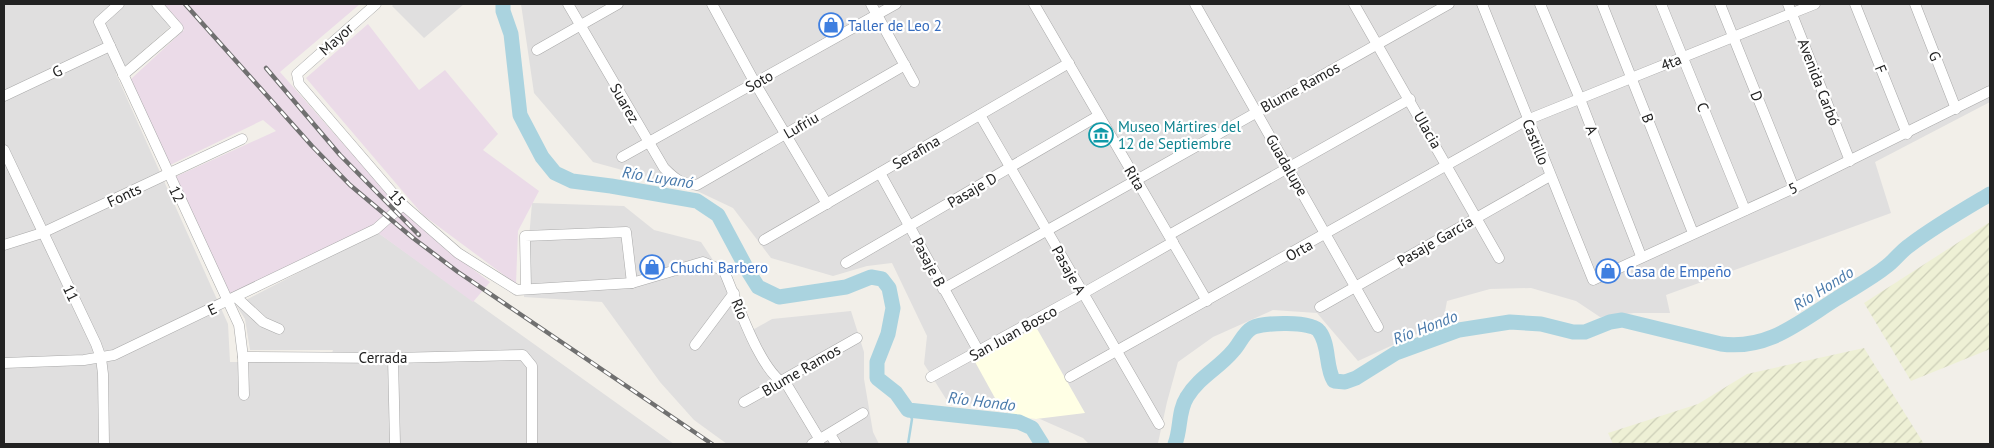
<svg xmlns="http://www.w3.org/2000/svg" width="1994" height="448" font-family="'PT Sans',sans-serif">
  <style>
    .residential { fill: #e0dfdf }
    .industrial { fill: #ebdbe8 }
    .education { fill: #ffffe5 }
    .farmland { fill: url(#farmland-furrows) }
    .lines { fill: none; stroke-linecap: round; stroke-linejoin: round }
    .stream { stroke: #aad3df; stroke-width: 2.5 }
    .river { stroke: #aad3df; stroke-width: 15 }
    .minor-casing { stroke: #a9a9a9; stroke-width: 11 }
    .minor { stroke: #fff; stroke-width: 10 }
    .rail-casing { stroke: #707070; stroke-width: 4.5 }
    .rail { stroke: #fff; stroke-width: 2.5; stroke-dasharray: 8; stroke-linecap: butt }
    .labels { text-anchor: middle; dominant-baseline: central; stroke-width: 4.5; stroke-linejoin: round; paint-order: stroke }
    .shop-label { font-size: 15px; fill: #366cbe; stroke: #fff; text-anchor: start }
    .street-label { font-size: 15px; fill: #222; stroke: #fff }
    .culture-label { font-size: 15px; fill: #0d838f; stroke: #fff; text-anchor: start }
    .water-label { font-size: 16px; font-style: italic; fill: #4a7aab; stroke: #fff }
  </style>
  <defs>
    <pattern id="farmland-furrows" width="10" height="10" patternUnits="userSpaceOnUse" patternTransform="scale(1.25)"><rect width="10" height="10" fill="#eef0d5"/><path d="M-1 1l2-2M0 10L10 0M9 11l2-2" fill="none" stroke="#ccceb7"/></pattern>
  </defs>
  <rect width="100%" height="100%" fill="#f2efe9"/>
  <g class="residential">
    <polygon points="4,4 151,4 171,26 116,74 228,324 230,362 329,362 333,350 250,350 245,319 236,305 377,232 674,444 4,444"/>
    <polygon points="394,4 464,4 424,38 392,6"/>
    <polygon points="521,4 1990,4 1990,102 1875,162 1891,213 1666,295 1670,313 1634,313 1600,317 1576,301 1531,288 1490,289 1447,301 1443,322 1358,361 1317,313 1273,310 1213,337 1178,362 1167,402 1158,443 1089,444 1083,438 1040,419 1015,416 1001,409 946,399 924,364 927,336 892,263 867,266 833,276 771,258 733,208 695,190 593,162 534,93"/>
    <polygon points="532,203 624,206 654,230 701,242 723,275 749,332 772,319 851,311 864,352 864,379 873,432 879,444 727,444 694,420 660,382 602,302 524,297"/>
  </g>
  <g class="industrial">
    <polygon points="162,4 360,4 280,72 397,205 443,247 490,282 473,302 370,227 229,296 175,177 276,131 263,120 168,166 131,79 184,30"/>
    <polygon points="368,24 419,90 445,70 498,134 483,150 539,191 518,231 516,284 423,215 306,78"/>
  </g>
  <polygon class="education" points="1036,327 1085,413 1036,419 1015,416 1001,409 974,360"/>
  <g class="farmland">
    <polygon points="1990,222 1990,349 1911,381 1864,303"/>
    <polygon points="1864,348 1924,444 1613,444 1608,433 1698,404 1747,374"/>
  </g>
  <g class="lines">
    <polyline class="stream" points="908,410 912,419 908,444"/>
    <g class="river">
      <polyline points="503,4 503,11 511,34 520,115 542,157 555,173 572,181 611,186 697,201 718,215 748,271 758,287 779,297 846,287 871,277 882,279 889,288 893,308 888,334 877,362 877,378 896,393 908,410 1019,422 1032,428 1042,444"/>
      <path d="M 1175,444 C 1181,429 1178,411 1187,397 C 1199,377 1219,368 1233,351 C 1240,344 1243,333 1252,328 C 1263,322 1312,321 1319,331 C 1330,345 1325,367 1334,381 L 1345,382 L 1356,378 L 1396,353 L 1459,330 L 1510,322 L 1541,324 L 1573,332 L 1585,332 L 1610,322 L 1622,320 L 1721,344 C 1768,350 1798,323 1836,299 C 1853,288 1871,279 1887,266 C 1895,260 1901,251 1910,245 C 1935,226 1963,210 1990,194"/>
    </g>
    <g class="minor-casing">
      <g id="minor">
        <polyline points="119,4 99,22 239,325 243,357 244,395"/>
        <path d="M 376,4 L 297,74 L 299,84 L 403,205 L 458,253 L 517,290 L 632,283 L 703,262 L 724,271 C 736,298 760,374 787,385 L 820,440"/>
        <path d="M 568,4 L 664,168 C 676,180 680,183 697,185 L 905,65"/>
        <polyline points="712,4 755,83 827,204"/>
        <polyline points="871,4 914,82"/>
        <polyline points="1034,4 1207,301"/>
        <polyline points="1195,4 1378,327"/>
        <polyline points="1354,4 1499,258"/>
        <polyline points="1482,4 1593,280 1794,188 1990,91"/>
        <polyline points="1540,4 1580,99 1641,256"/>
        <polyline points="1602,4 1693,233"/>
        <polyline points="1661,4 1745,210"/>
        <polyline points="1720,4 1794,188"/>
        <polyline points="1788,4 1850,161"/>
        <polyline points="1855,4 1907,134"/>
        <polyline points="1915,4 1956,109"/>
        <polyline points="537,50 618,4"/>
        <polyline points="123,75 178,28 157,4"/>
        <polyline points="4,96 110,46"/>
        <polyline points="980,115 1159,424"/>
        <polyline points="4,150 96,344 101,358 103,374 104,444"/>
        <polyline points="622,157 896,4"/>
        <polyline points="880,173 979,352"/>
        <polyline points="1169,235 1410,99"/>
        <polyline points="764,240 1069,63"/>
        <polyline points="4,245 42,233 242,139"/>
        <polyline points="846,263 1098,116"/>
        <polyline points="526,289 525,236 626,232 632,283"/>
        <polyline points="943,289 1449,4"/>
        <polyline points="236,297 263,322 279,329"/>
        <polyline points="1320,307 1550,176"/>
        <polyline points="695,345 734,293"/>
        <polyline points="243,357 393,358 523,355 532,366 532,444"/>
        <polyline points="393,358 395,444"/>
        <polyline points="4,363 84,360 114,355 376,229 403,205"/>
        <polyline points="931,377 1082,294 1173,242"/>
        <polyline points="1070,377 1527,120 1815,4"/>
        <polyline points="744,402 857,338"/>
        <polyline points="830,434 836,444"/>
        <polyline points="812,444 863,413"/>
      </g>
    </g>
    <use href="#minor" class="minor"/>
    <g class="rail-casing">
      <g id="rail">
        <polyline points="185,4 312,146 350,185 413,238 458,272 712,444"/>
        <polyline points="266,68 340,155 419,235"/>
      </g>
    </g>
    <use href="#rail" class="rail"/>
  </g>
  <defs>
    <g id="shop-ring" transform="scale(1.25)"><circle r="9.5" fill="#fff" stroke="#3f7fe0" stroke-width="1.5"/><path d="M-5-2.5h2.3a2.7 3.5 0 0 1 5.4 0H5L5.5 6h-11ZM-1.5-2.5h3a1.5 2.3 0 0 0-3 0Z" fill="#3f7fe0"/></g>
    <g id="museum-ring" transform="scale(1.25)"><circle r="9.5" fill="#fff" stroke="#0f9aa8" stroke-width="1.5"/><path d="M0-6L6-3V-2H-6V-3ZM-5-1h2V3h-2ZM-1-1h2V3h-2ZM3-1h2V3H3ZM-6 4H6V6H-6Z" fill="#0f9aa8"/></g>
  </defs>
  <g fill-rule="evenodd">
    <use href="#shop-ring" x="831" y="25"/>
    <use href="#museum-ring" x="1101" y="135"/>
    <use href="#shop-ring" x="652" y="267"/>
    <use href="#shop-ring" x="1608" y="271"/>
  </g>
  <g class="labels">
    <g class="shop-label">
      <text x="848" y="25">Taller de Leo 2</text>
      <text x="670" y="267">Chuchi Barbero</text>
      <text x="1626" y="271">Casa de Empeño</text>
    </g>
    <g class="street-label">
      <text transform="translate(336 39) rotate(-42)">Mayor</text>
      <text transform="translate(1935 56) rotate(68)">G</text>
      <text transform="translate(1671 62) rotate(-22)">4ta</text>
      <text transform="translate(1881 69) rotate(68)">F</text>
      <text transform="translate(57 71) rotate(-25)">G</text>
      <text transform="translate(759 81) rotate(-29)">Soto</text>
      <text transform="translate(1819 82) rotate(69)">Avenida Carbó</text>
      <text transform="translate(1300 87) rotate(-29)">Blume Ramos</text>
      <text transform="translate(1757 96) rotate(68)">D</text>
      <text transform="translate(625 103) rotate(60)">Suarez</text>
      <text transform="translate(1703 107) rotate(68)">C</text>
      <text transform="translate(1648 118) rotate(69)">B</text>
      <text transform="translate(801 125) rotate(-30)">Lufriu</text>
      <text transform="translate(1428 130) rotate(60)">Ulacia</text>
      <text transform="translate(1592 130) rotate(69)">A</text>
      <text transform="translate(1536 142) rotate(68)">Castillo</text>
      <text transform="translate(916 152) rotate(-30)">Serafina</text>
      <text transform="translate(1287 165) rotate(60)">Guadalupe</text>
      <text transform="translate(1135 178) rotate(59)">Rita</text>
      <text transform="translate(1793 188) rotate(-25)">5</text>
      <text transform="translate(972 190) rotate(-30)">Pasaje D</text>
      <text transform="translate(177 194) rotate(65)">12</text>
      <text transform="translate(124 195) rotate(-25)">Fonts</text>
      <text transform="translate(397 198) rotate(48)">15</text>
      <text transform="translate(1435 241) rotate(-30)">Pasaje García</text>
      <text transform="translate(1299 250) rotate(-29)">Orta</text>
      <text transform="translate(929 262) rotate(62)">Pasaje B</text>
      <text transform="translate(1069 270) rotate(61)">Pasaje A</text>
      <text transform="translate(71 293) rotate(64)">11</text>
      <text transform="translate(212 309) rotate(-25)">E</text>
      <text transform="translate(740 309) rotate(68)">Río</text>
      <text transform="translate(1013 333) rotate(-29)">San Juan Bosco</text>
      <text x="383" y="357">Cerrada</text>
      <text transform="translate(801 370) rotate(-30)">Blume Ramos</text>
    </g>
    <g class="culture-label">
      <text x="1118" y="126">Museo Mártires del<tspan x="1118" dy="17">12 de Septiembre</tspan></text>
    </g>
    <g class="water-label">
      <text transform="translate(658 177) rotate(9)">Río Luyanó</text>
      <text transform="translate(1823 288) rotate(-32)">Río Hondo</text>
      <text transform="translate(1425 327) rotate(-21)">Río Hondo</text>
      <text transform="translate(982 401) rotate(7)">Río Hondo</text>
    </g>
  </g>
  <rect width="1994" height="448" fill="none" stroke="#222222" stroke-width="10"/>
</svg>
